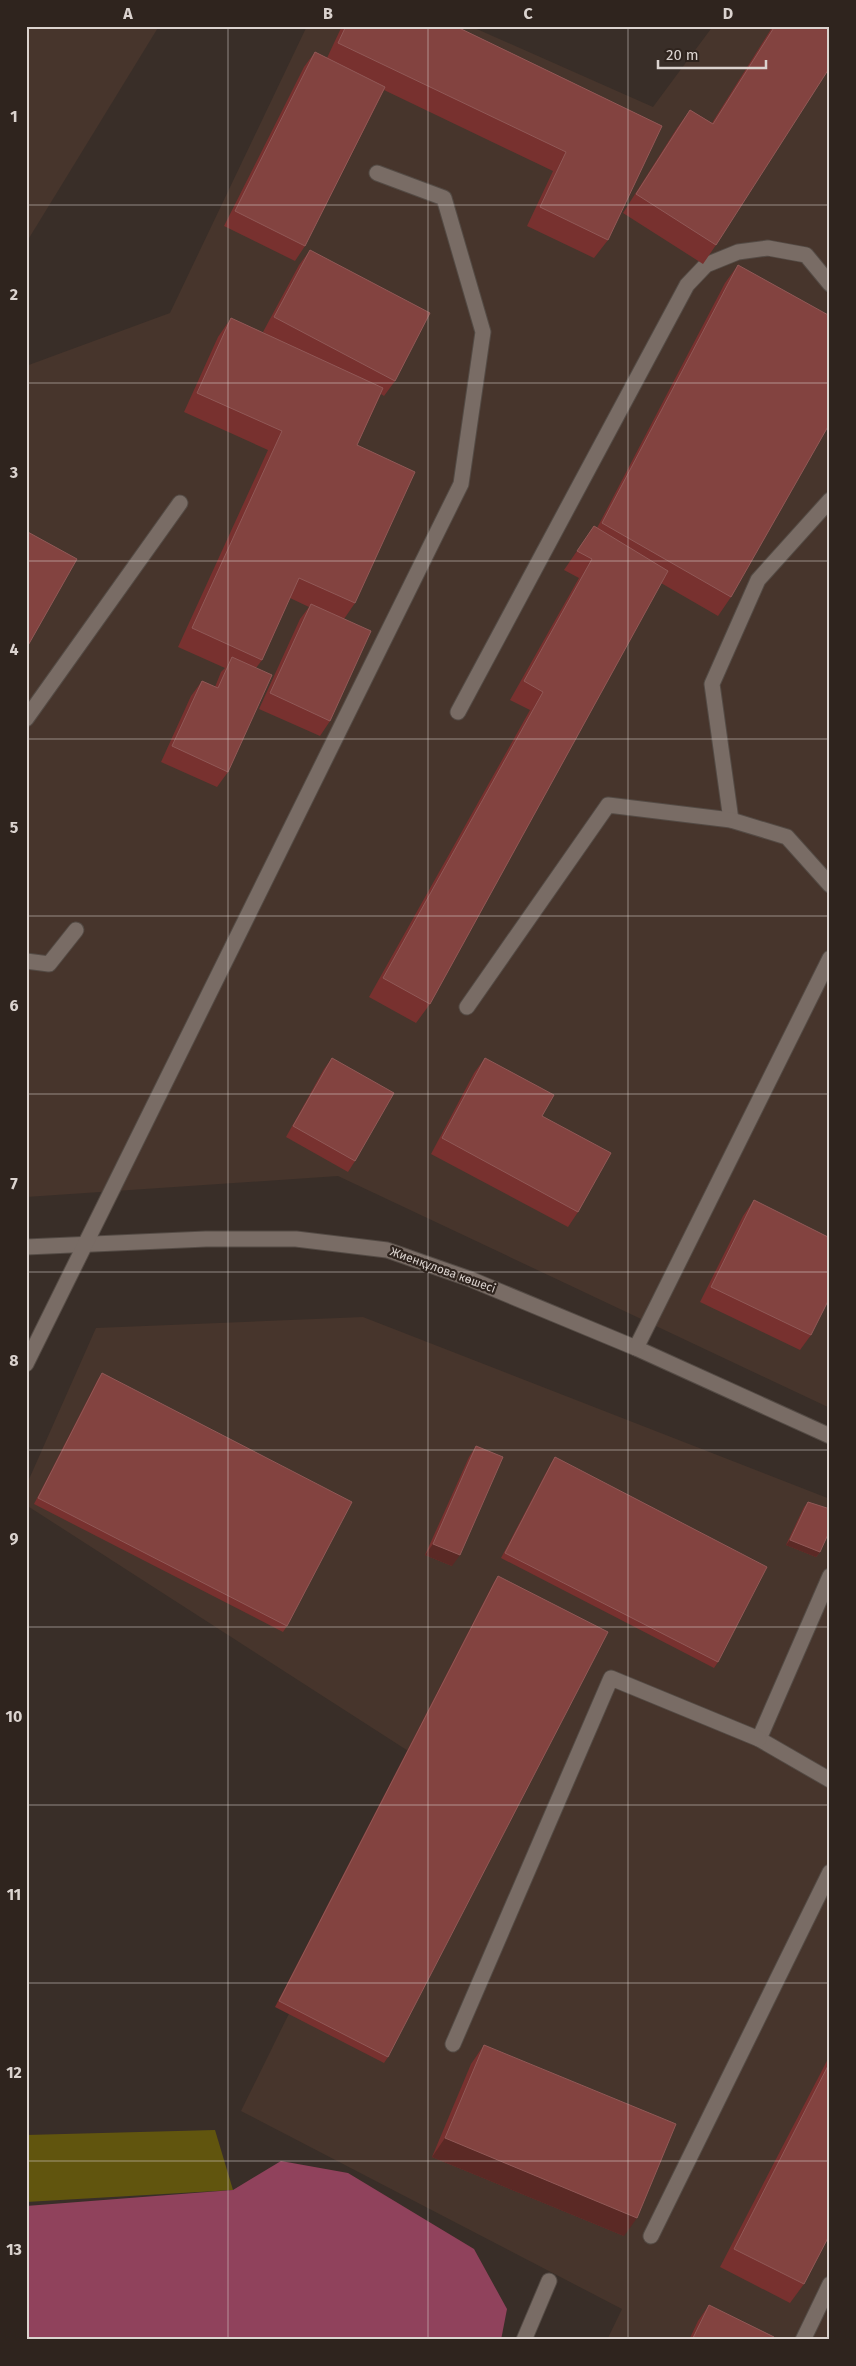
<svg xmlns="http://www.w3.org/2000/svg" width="856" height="2366" font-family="'Fira Sans',sans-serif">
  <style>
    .built { fill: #47352c }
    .green { fill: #61550e }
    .water { fill: #90425c }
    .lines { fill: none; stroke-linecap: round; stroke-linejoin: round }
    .minor-casing { stroke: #544b45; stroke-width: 17 }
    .minor { stroke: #796c65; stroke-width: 15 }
    .wall { fill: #78312f }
    .shaded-wall { fill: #5b2925 }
    .building { fill: #834340; stroke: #915957 }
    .grid { fill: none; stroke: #dbd3cf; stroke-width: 1; stroke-opacity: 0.55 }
    .labels { text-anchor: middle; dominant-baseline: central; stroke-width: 4.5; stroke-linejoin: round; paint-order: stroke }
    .street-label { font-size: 12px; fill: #dbd3cf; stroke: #2f241e }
    .neatline { fill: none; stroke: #dbd3cf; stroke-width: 2 }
    .grid-label { font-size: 16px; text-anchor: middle; font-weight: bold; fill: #dbd3cf }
  </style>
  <rect width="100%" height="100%" fill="#392e28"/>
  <g class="built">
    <polygon points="26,26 159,26 26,243"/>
    <polygon points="307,26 470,26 653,107 713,26 830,26 830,1408 338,1176 26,1197 26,366 170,313"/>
    <polygon points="363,1317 830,1499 830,2340 607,2340 622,2309 241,2111 416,1756 26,1505 26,1486 96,1328"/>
  </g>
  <polygon class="green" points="215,2130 233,2190 26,2202 26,2135"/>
  <polygon class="water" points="281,2161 348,2173 474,2249 507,2309 501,2340 26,2340 26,2206 233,2190"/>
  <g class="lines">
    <g class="minor-casing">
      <g id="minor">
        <polyline points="458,712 687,285 706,265 738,252 768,248 806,255 830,284"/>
        <polyline points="26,719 180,503"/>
        <polyline points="731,820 712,684 758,580 830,500"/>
        <polyline points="26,961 49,964 76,930"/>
        <polyline points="467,1007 608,805 731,820 787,837 830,885"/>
        <polyline points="26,1247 206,1239 296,1239 387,1250 470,1279 636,1348 830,1436"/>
        <polyline points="636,1348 830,958"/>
        <polyline points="26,1364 461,484 483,332 444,198 377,173"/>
        <polyline points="830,1576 759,1739 830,1780"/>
        <polyline points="453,2044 611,1678 759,1739"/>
        <polyline points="651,2236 830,1872"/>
        <polyline points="524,2340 549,2281"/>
        <polyline points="803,2340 830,2284"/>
      </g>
    </g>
    <use href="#minor" class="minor"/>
  </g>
  <g class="wall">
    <polygon points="342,26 455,26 662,126 608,240 594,258 527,226 553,171 384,90 305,246 295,261 224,226 304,67 315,52 327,58"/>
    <polygon points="773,26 830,26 716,245 703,264 623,213 677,128 690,110 712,123"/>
    <polygon points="310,250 395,381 384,396 381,394 357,445 355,603 344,619 330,721 320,736 259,709 300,619 309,607 290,598 262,660 256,668 228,772 217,787 161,762 191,696 202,681 215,687 221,672 225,668 178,647 268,450 184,412 218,337 231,318 270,336 263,332 299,265"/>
    <polygon points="738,265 731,597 718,616 661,583 430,1004 416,1023 369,997 530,710 510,700 579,578 564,570 594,526 597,528 725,283"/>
    <polygon points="332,1058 355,1161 348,1172 286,1137 324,1069"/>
    <polygon points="485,1058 542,1116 578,1212 568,1227 431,1154 474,1073"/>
    <polygon points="754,1200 811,1335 800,1350 700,1302 743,1216"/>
    <polygon points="102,1373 287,1626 283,1632 34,1504 98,1379"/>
    <polygon points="476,1446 452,1566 425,1555 469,1457"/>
    <polygon points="555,1457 718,1662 714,1668 501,1558 551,1463"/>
    <polygon points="808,1502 820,1552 816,1557 786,1545 804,1507"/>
    <polygon points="498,1576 388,2057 384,2063 275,2007 494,1582"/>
    <polygon points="484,2045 624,2236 432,2157 471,2064"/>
    <polygon points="830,2055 830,2234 804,2284 790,2303 720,2267"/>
    <polygon points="709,2305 773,2340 689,2340 698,2321"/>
  </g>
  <g class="shaded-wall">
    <polygon points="790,1540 820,1552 816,1557 786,1545"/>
    <polygon points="433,1544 460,1555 452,1566 425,1555"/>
    <polygon points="445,2138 637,2218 624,2236 432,2157"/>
  </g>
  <g class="building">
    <polygon points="346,26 455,26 662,126 608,240 540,207 566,152 338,43"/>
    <polygon points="775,26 830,26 830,67 716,245 636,194 690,110 713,124"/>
    <polygon points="315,52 385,87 305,246 235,211"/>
    <polygon points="310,250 430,313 395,381 274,317"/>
    <polygon points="738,265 830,316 830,423 731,597 602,523"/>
    <polygon points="231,318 383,388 357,445 415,472 355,603 299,578 262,660 192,628 282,431 197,393"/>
    <polygon points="594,526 668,571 430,1004 383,978 543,692 524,681 592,559 577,551"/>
    <polygon points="26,531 77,559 26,649"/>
    <polygon points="311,604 371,631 330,721 270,693"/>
    <polygon points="232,657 272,675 228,772 172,746 202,681 218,688"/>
    <polygon points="332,1058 394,1093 355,1161 293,1126"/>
    <polygon points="485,1058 554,1095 542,1116 611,1153 578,1212 442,1138"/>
    <polygon points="754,1200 830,1238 830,1297 811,1335 711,1287"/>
    <polygon points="102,1373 352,1502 287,1626 38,1498"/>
    <polygon points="476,1446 503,1457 460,1555 433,1544"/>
    <polygon points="555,1457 767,1567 718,1662 505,1553"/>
    <polygon points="808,1502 830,1509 830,1530 820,1552 790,1540"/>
    <polygon points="498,1576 608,1632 388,2057 279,2001"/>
    <polygon points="484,2045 676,2124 637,2218 445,2138"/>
    <polygon points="830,2062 830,2234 804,2284 734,2249"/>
    <polygon points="709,2305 774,2337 773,2340 692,2340"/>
  </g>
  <path class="grid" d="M 228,26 L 228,2340M 428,26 L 428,2340M 628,26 L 628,2340M 26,205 L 830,205M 26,383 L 830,383M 26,561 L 830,561M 26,739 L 830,739M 26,916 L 830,916M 26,1094 L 830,1094M 26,1272 L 830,1272M 26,1450 L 830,1450M 26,1627 L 830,1627M 26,1805 L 830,1805M 26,1983 L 830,1983M 26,2161 L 830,2161"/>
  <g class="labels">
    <g class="street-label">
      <text transform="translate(443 1270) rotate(20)">Жиенқұлова көшесі</text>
    </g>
  </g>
  <rect width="856" height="2366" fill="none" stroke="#2f241e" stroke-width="55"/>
  <path d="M658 60v8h108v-8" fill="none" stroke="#dbd3cf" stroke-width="2.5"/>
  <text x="666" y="60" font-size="15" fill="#dbd3cf" stroke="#2f241e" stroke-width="4" paint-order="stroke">20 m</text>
  <rect x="28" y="28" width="800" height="2310" class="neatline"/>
  <g class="grid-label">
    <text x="128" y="19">A</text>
    <text x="328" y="19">B</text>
    <text x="528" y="19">C</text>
    <text x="728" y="19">D</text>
    <text x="14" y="122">1</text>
    <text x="14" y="300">2</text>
    <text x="14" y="478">3</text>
    <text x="14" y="655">4</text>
    <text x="14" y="833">5</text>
    <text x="14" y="1011">6</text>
    <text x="14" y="1189">7</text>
    <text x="14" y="1366">8</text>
    <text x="14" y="1544">9</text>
    <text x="14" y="1722">10</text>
    <text x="14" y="1900">11</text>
    <text x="14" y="2078">12</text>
    <text x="14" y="2255">13</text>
  </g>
</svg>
